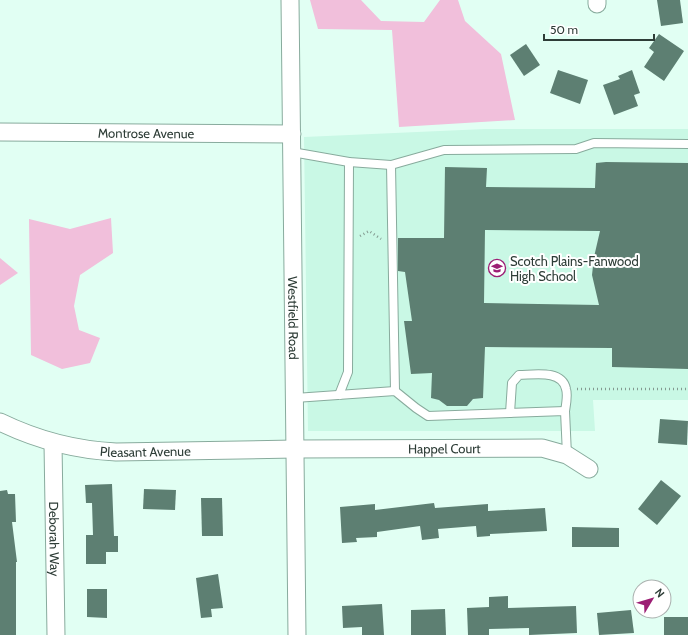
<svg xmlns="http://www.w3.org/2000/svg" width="688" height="635" font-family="Cabin,sans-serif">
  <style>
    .built { fill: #c9f8e5 }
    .green { fill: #f1bfdb }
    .building { fill: #5d7f72; fill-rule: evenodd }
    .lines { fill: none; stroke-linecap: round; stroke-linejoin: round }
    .lane-casing { stroke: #88ab9d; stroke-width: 10 }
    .street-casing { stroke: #88ab9d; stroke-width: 19 }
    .path { stroke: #849a91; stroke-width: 2.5; stroke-dasharray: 1 3; stroke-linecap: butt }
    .lane { stroke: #fff; stroke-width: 8 }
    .street { stroke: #fff; stroke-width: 17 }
    .labels { text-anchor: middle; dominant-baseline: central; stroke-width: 4; stroke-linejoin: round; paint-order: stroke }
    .street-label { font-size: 13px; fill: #2e3d37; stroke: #fff }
    .poi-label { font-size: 13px; fill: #2e3d37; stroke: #fff; text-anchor: start }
  </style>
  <rect width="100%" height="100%" fill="#e1fff3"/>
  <polygon class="built" points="485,129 688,129 688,400 593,400 595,431 308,431 304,137"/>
  <g class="green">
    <polygon points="310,0 361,0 381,21 424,22 440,0 458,0 465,21 501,54 515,120 399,127 392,30 318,29"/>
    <polygon points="111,218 113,253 80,275 74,306 79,330 100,338 90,363 62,369 31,355 29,219 70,229"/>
    <polygon points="0,258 18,273 0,285"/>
  </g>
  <g class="building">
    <polygon points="657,0 680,0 683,23 661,26"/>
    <polygon points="659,34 684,51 664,81 644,67 654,52 649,48"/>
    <polygon points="526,44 540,65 524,76 510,55"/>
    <polygon points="558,70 588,80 580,104 550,93"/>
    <polygon points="632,70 640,93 634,95 638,106 614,115 603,85 620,79 618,76"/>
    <path d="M 606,162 L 688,163 L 688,369 L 612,367 L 612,348 L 485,347 L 483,398 L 473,399 L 467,406 L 447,406 L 439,400 L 431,398 L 432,373 L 411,374 L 404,321 L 412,321 L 405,272 L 398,271 L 398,238 L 444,238 L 445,167 L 487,168 L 486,187 L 595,188 L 596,163 ZM 485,230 L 600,231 L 594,257 L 592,275 L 599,305 L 484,303 Z"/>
    <polygon points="660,419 688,421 687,445 658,443"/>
    <polygon points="661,480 681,496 657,525 638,509"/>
    <polygon points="112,484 114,536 118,536 118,552 106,552 106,564 86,564 86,535 93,535 92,503 86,503 85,485"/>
    <polygon points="144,489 176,490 175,510 143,509"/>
    <polygon points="7,490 8,494 15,494 16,522 12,522 17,562 16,562 16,635 0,635 0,491"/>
    <polygon points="201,498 222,498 223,536 202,536"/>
    <polygon points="434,503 435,508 488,504 488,511 545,508 547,531 490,534 490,536 477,537 476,526 438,529 439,538 422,540 420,526 377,532 377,537 356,538 357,542 342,543 340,507 375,504 375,510"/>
    <polygon points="572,527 619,528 619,547 572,547"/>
    <polygon points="218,574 223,608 211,609 212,617 201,618 196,578"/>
    <polygon points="87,589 107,589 107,618 87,617"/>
    <polygon points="508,596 508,608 576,606 577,633 529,635 529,628 489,629 489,635 468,635 467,608 489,607 489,597"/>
    <polygon points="382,604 384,635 362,635 362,627 343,628 342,606"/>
    <polygon points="445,609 446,635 411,635 411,610"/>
    <polygon points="631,610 634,633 599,635 597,613"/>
    <rect x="664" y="617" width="24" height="18"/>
  </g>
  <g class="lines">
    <g class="lane-casing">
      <g id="lane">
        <polyline points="292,152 349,162 391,165 444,150 576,149 594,143 688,144"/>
        <polyline points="391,165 395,391"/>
        <polyline points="339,395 348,372 349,162"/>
        <polyline points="295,398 395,391 416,408 428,416 565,411 567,455"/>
        <path d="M 510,413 L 512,383 L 519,375 C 533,375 562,369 566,389 C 568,395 566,405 565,411"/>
      </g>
    </g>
    <g class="street-casing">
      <g id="street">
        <path id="s1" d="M 290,0 L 297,635"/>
        <polyline points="597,0 597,4"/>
        <path id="s2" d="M 0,132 L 292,134"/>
        <path id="s3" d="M 0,422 C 37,440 75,450 116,452 L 295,449 L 542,448 L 567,455 L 589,469"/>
        <path id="s4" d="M 53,443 L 56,635"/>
      </g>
    </g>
    <g class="path">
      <polyline points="360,236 369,231 381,239"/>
      <polyline points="577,389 688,389"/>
    </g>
    <use href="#lane" class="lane"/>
    <use href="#street" class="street"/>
  </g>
  <defs>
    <g id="school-ring" transform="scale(0.9)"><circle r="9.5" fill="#fff" stroke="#9c1e74" stroke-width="1.5"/><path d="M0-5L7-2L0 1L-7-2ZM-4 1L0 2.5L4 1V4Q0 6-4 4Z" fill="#9c1e74"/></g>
  </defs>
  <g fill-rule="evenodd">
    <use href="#school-ring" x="497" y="268"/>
  </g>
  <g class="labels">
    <g class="street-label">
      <text stroke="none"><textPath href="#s2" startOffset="146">Montrose Avenue</textPath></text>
      <text stroke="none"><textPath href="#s1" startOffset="318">Westfield Road</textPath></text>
      <text stroke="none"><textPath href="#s3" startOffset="449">Happel Court</textPath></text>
      <text stroke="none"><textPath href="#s3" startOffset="150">Pleasant Avenue</textPath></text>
      <text stroke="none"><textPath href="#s4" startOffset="96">Deborah Way</textPath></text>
    </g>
    <g class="poi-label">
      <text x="510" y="261">Scotch Plains-Fanwood<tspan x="510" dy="15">High School</tspan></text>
    </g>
  </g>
  <g transform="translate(652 599) rotate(52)"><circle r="19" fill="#ffffff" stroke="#abb1af"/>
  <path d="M0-3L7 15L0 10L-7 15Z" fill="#9c1e74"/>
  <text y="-6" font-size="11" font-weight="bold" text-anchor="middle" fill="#2e3d37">N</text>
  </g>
  <path d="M544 34v6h110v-6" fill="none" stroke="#2e3d37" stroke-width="2"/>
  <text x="550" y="34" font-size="12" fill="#2e3d37" stroke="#ffffff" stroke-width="3" paint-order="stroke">50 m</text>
</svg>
